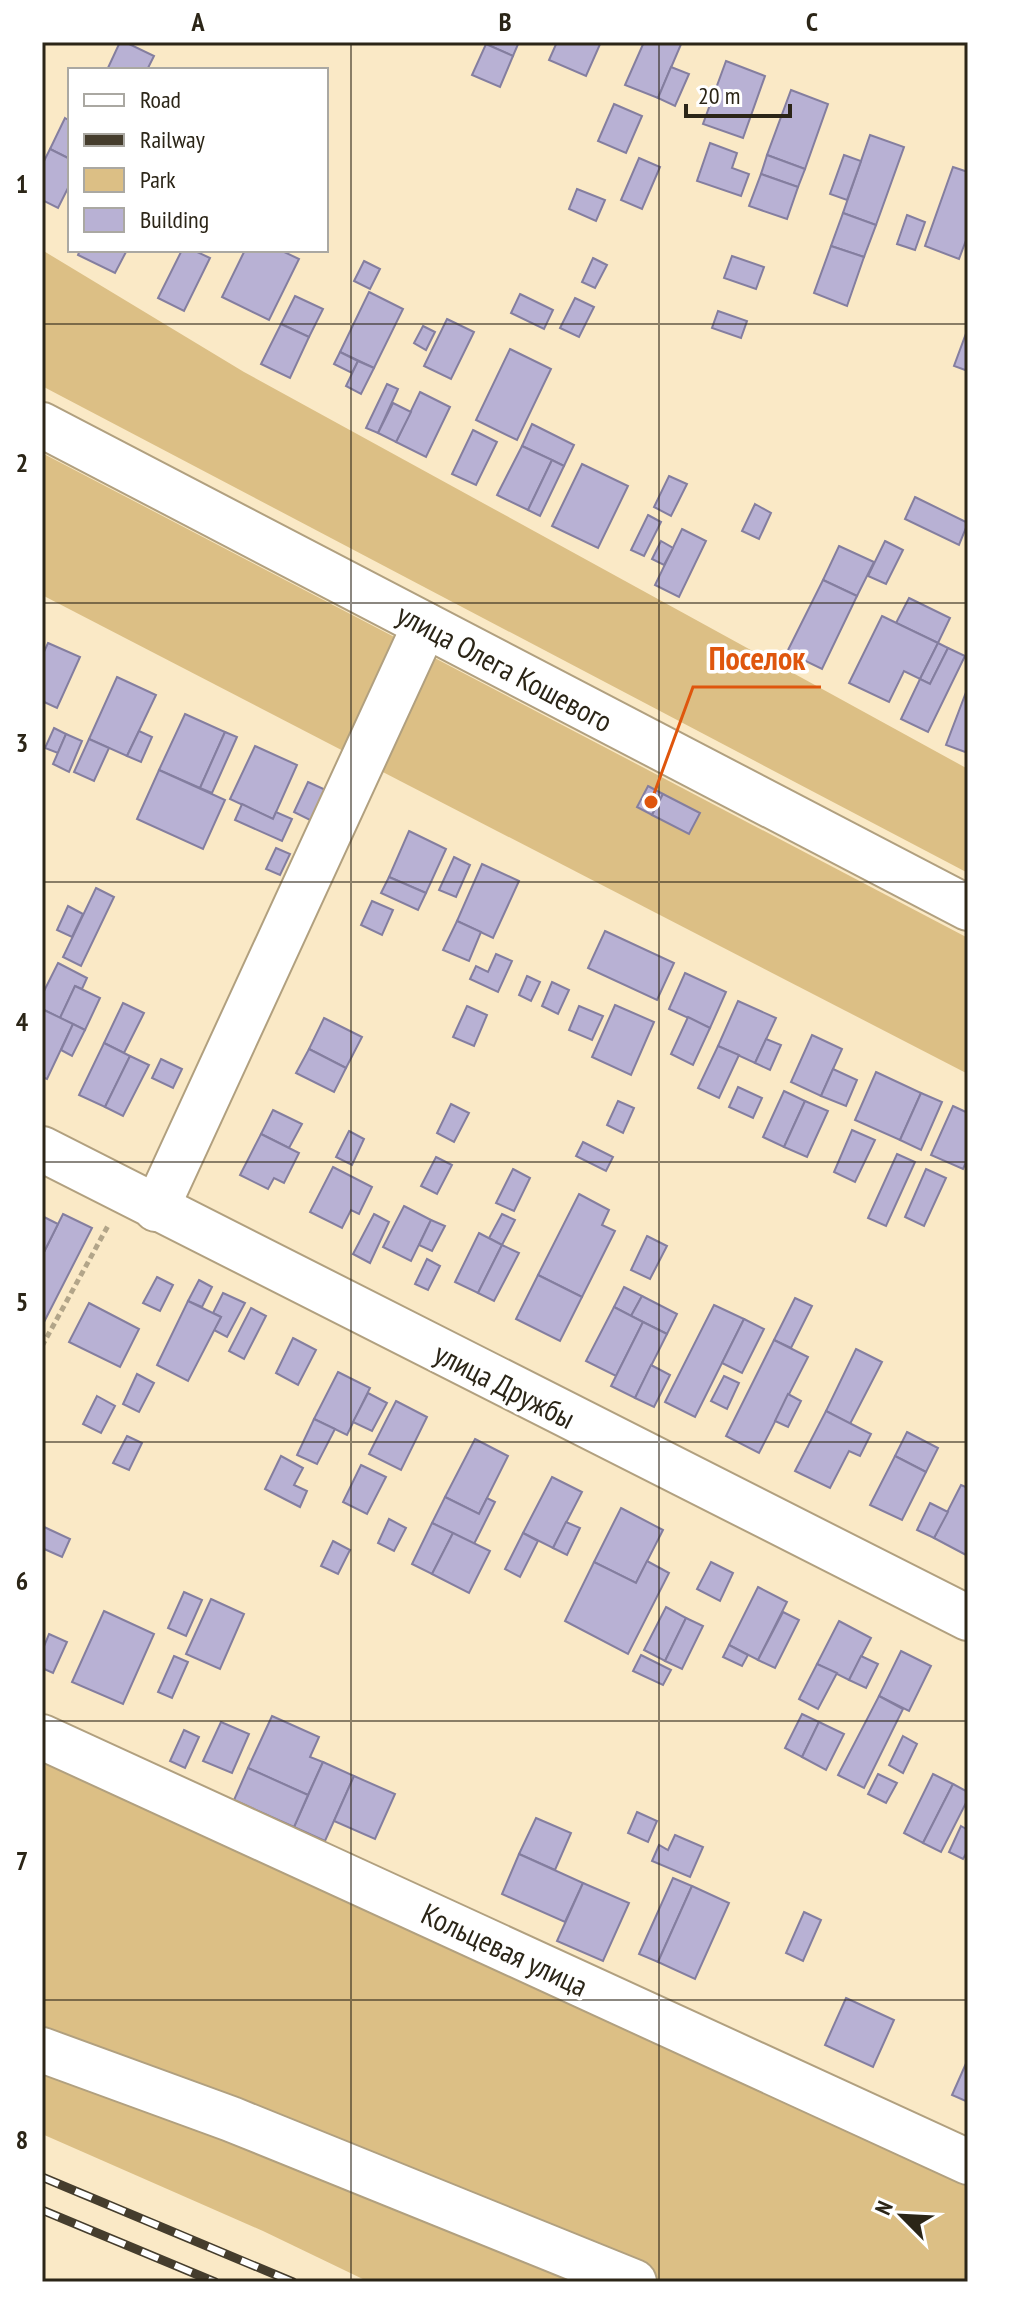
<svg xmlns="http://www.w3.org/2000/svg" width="1010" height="2324" font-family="'PT Sans Narrow',sans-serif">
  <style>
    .green { fill: #dcbf85 }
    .building { fill: #b8b1d4; stroke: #847e9f; stroke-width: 2 }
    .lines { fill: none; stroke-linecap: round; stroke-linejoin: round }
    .minor-casing { stroke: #b1a07f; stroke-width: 48 }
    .path { stroke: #b2a589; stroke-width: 5; stroke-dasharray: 6 4; stroke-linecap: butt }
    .minor { stroke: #fff; stroke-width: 44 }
    .rail-casing { stroke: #453d2d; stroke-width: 9 }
    .rail { stroke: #fff; stroke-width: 6; stroke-dasharray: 18; stroke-linecap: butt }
    .grid { fill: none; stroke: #2b2517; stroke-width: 2; stroke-opacity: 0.55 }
    .labels { text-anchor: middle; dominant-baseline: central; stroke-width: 7; stroke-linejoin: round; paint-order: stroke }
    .street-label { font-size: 30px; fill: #2b2517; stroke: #fff }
    .leader { fill: none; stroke: #df560d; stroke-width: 3 }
    .callout-dot { fill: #df560d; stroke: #fff; stroke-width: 3 }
    .callout-label { font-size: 32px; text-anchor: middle; font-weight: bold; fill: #df560d; stroke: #fff; stroke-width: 7; stroke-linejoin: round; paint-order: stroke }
    .neatline { fill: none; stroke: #2b2517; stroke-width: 3 }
    .grid-label { font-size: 26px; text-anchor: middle; font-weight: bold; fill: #2b2517 }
  </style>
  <rect width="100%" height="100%" fill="#fae9c6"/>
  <g class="green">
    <polygon points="42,250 244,372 968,769 968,873 42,386"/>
    <polygon points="42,453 404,642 353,756 42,595"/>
    <polygon points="429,655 968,938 968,1074 377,769"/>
    <polygon points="42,1753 968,2177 968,2282 369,2282 263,2231 42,2134"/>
  </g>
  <g class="building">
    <polygon points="120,42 125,42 154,56 147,70 107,70"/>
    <polygon points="481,42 519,42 513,56"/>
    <polygon points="557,42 601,42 586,76 549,60"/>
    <polygon points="644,42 682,42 658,98 625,85"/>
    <polygon points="486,44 513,56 500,87 472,75"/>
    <polygon points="726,61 765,76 743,138 703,124"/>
    <polygon points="671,67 689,74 675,106 658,98"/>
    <polygon points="791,90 828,104 805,169 767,155"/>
    <polygon points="614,104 642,116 626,153 598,141"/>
    <polygon points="65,118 70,121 70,159 50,149"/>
    <polygon points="870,135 904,147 876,225 843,213"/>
    <polygon points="710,143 737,153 732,168 749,174 741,196 697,181"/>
    <polygon points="50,149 70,159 70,184 58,208 42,200 42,165"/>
    <polygon points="767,155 805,169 798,187 761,174"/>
    <polygon points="844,155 861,161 847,200 830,194"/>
    <polygon points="639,158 660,167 642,209 621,200"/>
    <polygon points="953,167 968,172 968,235 959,259 925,246"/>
    <polygon points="761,174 798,187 787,219 749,206"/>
    <polygon points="577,189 605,200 596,221 569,209"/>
    <polygon points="843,213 876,225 864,257 831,246"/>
    <polygon points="907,215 925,222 915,250 897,244"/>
    <polygon points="831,246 864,257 847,306 814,293"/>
    <polygon points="80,250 127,250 115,273 78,255"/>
    <polygon points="182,250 193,250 210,258 184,311 158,298"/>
    <polygon points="245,250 280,250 299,259 269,320 222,297"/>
    <polygon points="732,256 764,267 756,289 724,278"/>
    <polygon points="593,258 607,265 595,288 582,282"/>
    <polygon points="364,261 380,269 370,289 354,281"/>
    <polygon points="369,292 403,309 374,368 340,352"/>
    <polygon points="520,294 553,310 544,329 511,313"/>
    <polygon points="295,296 323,309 309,337 281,324"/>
    <polygon points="575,298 594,307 579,337 560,328"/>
    <polygon points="718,311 747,321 741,338 712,328"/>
    <polygon points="447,319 474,332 451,379 424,366"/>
    <polygon points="281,324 309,337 290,378 261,364"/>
    <polygon points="423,326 435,332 426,350 414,343"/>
    <polygon points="968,328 968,371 954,366"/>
    <polygon points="510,349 551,369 517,440 476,420"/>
    <polygon points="340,352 358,361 352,373 334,364"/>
    <polygon points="358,361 374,368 361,394 346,386"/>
    <polygon points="387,384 398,389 378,433 366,428"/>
    <polygon points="420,392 450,407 426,457 396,442"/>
    <polygon points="393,403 411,412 396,442 378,433"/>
    <polygon points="532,424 574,445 564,466 522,446"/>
    <polygon points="473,430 497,442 476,485 452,474"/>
    <polygon points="522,446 552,460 528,510 497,495"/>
    <polygon points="552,460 564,466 540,516 528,510"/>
    <polygon points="582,464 628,486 598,548 552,526"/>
    <polygon points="669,476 687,484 671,516 654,507"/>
    <polygon points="915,497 968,523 959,545 905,519"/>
    <polygon points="755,504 771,513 759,539 742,531"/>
    <polygon points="648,515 661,522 644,556 631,550"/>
    <polygon points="682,529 706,541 679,597 655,585"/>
    <polygon points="661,541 673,548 664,565 652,559"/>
    <polygon points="885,541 903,550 886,584 868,576"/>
    <polygon points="839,546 874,562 857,596 823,580"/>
    <polygon points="823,580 857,596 822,669 787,652"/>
    <polygon points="909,598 950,618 938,643 896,623"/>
    <polygon points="882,616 938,643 920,679 904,671 889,702 849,683"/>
    <polygon points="48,643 80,657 57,708 42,701 42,656"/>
    <polygon points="938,643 948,648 930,684 920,679"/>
    <polygon points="948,648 965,656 928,732 901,719 920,679 930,684"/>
    <polygon points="117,677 156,695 127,756 89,739"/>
    <polygon points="968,687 968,753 946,745"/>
    <polygon points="185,714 225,732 200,788 159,770"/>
    <polygon points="54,728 66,734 58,753 45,748"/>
    <polygon points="139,731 152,737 141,762 127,756"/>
    <polygon points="225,732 237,737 212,793 200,788"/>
    <polygon points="66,734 82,741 69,772 53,764"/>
    <polygon points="89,739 109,748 94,781 74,772"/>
    <polygon points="255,746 297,765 273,819 230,799"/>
    <polygon points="159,770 225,800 203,849 137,819"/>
    <polygon points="308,782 328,791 314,822 294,812"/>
    <polygon points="648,786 663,794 652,815 637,807"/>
    <polygon points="663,794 700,813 689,834 652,815"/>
    <polygon points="242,804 273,819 276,812 292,819 282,841 235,820"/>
    <polygon points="409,831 446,849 426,893 389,877"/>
    <polygon points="276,848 290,854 280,875 266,869"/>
    <polygon points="454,857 470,865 456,897 439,890"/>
    <polygon points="482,864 519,881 493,938 457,921"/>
    <polygon points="389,877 426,893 418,910 381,893"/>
    <polygon points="96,888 114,897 81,966 63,957"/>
    <polygon points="372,901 393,910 382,935 361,925"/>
    <polygon points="68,906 83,914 72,937 57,930"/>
    <polygon points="457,921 481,932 469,961 443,950"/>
    <polygon points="605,931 674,963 657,1000 588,968"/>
    <polygon points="496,954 512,961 498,992 470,979 476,966 488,972"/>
    <polygon points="58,963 87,978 82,989 75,986 60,1018 42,1009 42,995"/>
    <polygon points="685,973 726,992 710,1028 669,1009"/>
    <polygon points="527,976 540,982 531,1001 519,995"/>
    <polygon points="552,982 569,990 558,1014 542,1006"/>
    <polygon points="75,986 100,998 85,1030 60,1018"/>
    <polygon points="738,1001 776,1018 755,1063 718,1046"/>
    <polygon points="123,1003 144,1013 124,1053 104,1043"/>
    <polygon points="615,1005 654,1022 631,1075 592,1057"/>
    <polygon points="467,1006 487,1015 474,1046 453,1037"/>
    <polygon points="579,1006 603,1016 592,1040 569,1030"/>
    <polygon points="42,1009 73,1024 47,1079 42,1077"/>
    <polygon points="688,1017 710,1028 693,1065 671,1054"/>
    <polygon points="324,1018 362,1037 346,1068 309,1049"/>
    <polygon points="73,1024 85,1030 72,1056 61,1050"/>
    <polygon points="812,1035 842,1049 821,1096 791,1082"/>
    <polygon points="766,1039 781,1045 770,1070 755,1063"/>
    <polygon points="104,1043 130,1056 105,1107 79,1095"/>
    <polygon points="718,1046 739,1055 719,1098 698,1088"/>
    <polygon points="309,1049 346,1068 334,1092 296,1073"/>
    <polygon points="130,1056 149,1065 123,1116 105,1107"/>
    <polygon points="161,1059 182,1069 173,1088 152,1078"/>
    <polygon points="833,1069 857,1080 846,1106 821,1096"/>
    <polygon points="876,1072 921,1093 900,1140 855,1120"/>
    <polygon points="738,1087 762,1098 753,1118 729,1107"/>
    <polygon points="784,1091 805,1101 784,1147 763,1137"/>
    <polygon points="921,1093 942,1102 921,1150 900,1140"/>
    <polygon points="618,1101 634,1108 623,1133 607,1125"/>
    <polygon points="805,1101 828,1111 807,1157 784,1147"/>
    <polygon points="451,1104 469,1113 454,1142 437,1133"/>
    <polygon points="953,1106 968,1113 968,1158 963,1169 931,1155"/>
    <polygon points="273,1110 302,1124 289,1148 261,1134"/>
    <polygon points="852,1130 875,1140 855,1182 834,1172"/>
    <polygon points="349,1131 364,1139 352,1165 336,1157"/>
    <polygon points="261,1134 299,1153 284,1183 274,1178 268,1189 240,1175"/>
    <polygon points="583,1142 613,1157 606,1171 576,1156"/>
    <polygon points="897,1154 915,1162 886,1226 868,1218"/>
    <polygon points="436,1157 452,1165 437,1194 421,1186"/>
    <polygon points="333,1167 372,1187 359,1214 351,1210 342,1228 310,1212"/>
    <polygon points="513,1169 530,1178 514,1211 496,1203"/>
    <polygon points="926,1169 946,1178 924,1226 905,1217"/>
    <polygon points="579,1194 609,1210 602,1225 615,1231 582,1297 538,1275"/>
    <polygon points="404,1206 431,1220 411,1261 383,1247"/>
    <polygon points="63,1214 92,1228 42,1326 42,1256"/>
    <polygon points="374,1214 389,1222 370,1263 353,1254"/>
    <polygon points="502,1214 515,1220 502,1245 489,1238"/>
    <polygon points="42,1216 58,1224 42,1256"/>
    <polygon points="431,1220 445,1226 432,1251 419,1245"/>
    <polygon points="479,1233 502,1245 478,1293 455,1282"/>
    <polygon points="647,1236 667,1246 650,1279 631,1270"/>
    <polygon points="502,1245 519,1253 494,1301 478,1293"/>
    <polygon points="427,1259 440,1266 428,1290 415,1284"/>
    <polygon points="538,1275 582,1297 560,1341 516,1319"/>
    <polygon points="157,1277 173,1285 160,1311 143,1303"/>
    <polygon points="199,1280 212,1287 202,1307 188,1301"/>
    <polygon points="624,1287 642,1296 631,1316 614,1307"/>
    <polygon points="223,1293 245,1303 227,1337 214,1330 221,1317 213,1313"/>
    <polygon points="642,1296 677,1314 667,1334 631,1316"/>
    <polygon points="795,1298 812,1306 791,1348 774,1340"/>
    <polygon points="188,1301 221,1317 188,1381 157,1365"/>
    <polygon points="89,1303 139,1329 120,1367 69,1342"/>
    <polygon points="714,1305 744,1319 695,1417 665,1402"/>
    <polygon points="614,1307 643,1322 616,1376 586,1361"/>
    <polygon points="251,1308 266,1316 244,1359 229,1351"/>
    <polygon points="744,1319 764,1329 742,1373 722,1363"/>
    <polygon points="643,1322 667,1334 635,1398 611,1386"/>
    <polygon points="293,1338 316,1350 298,1385 276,1373"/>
    <polygon points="774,1340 808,1357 759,1453 726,1436"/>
    <polygon points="856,1349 882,1362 850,1424 826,1411"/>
    <polygon points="651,1365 670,1375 654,1407 635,1398"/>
    <polygon points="338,1372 370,1388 347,1435 314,1419"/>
    <polygon points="137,1374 154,1383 139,1412 123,1404"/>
    <polygon points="724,1376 739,1383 727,1409 711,1401"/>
    <polygon points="368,1393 387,1403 372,1431 353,1422"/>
    <polygon points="788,1394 801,1401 788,1427 775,1421"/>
    <polygon points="97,1396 115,1406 101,1433 83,1424"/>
    <polygon points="396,1401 427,1417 401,1470 369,1454"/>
    <polygon points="826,1411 871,1434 860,1456 849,1451 830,1488 795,1471"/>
    <polygon points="314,1419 335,1429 317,1464 297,1455"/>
    <polygon points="907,1432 938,1448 926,1472 895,1456"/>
    <polygon points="127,1436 142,1443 129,1470 113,1463"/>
    <polygon points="475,1439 508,1456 479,1514 445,1497"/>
    <polygon points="281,1456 303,1468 294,1485 307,1491 300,1507 265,1489"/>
    <polygon points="895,1456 926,1472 902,1520 870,1505"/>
    <polygon points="361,1465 386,1477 367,1514 343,1502"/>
    <polygon points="552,1477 582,1492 553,1548 523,1533"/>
    <polygon points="961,1485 968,1488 968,1556 934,1538"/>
    <polygon points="445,1497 479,1514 487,1498 495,1502 474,1544 432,1523"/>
    <polygon points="930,1503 948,1512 934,1538 917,1530"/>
    <polygon points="621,1508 663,1530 636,1583 594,1562"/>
    <polygon points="389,1519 406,1528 394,1551 378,1543"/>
    <polygon points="566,1522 580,1528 567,1555 553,1548"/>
    <polygon points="432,1523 453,1533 432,1574 412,1564"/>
    <polygon points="42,1526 70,1539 62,1557 42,1548"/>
    <polygon points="453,1533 490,1551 469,1593 432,1574"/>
    <polygon points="523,1533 538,1541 520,1577 505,1569"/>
    <polygon points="333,1541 350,1550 338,1574 321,1566"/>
    <polygon points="647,1561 669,1573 628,1654 565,1621 594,1562 636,1583"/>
    <polygon points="711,1562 733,1573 720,1601 697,1589"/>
    <polygon points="758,1587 787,1602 758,1660 729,1645"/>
    <polygon points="184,1592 202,1600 186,1636 168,1628"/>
    <polygon points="211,1599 244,1614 220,1669 186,1654"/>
    <polygon points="666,1607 686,1618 665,1661 644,1650"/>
    <polygon points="104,1611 154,1634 123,1704 72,1682"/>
    <polygon points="783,1612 799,1620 775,1668 758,1660"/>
    <polygon points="686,1618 703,1626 682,1669 665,1661"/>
    <polygon points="839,1621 871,1638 849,1680 817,1664"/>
    <polygon points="49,1634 67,1642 53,1673 42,1668 42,1651"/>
    <polygon points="729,1645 748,1655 742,1666 723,1657"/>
    <polygon points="901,1651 931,1666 909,1711 879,1696"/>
    <polygon points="641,1655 671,1670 663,1685 633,1671"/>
    <polygon points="174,1656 188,1662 172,1698 158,1692"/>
    <polygon points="861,1656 878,1664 866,1688 849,1680"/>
    <polygon points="817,1664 837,1673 818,1709 799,1699"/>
    <polygon points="879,1696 903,1709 864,1788 838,1775"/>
    <polygon points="802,1714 819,1722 802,1757 785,1748"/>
    <polygon points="272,1716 319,1737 310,1757 323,1762 308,1795 248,1768"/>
    <polygon points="221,1722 249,1734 232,1773 203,1761"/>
    <polygon points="819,1722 844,1734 826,1770 802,1757"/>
    <polygon points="184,1730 199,1737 185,1768 170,1761"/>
    <polygon points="903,1736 917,1744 903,1773 889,1765"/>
    <polygon points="323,1762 354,1776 325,1841 294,1827"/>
    <polygon points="248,1768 308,1795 294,1827 234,1800"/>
    <polygon points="878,1774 897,1783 886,1803 868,1794"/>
    <polygon points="933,1774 953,1784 923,1843 904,1833"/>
    <polygon points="354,1776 395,1794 375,1839 334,1821"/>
    <polygon points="953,1784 968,1792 968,1799 941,1852 923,1843"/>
    <polygon points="637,1812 657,1821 648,1842 628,1833"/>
    <polygon points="536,1818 571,1833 555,1870 519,1854"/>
    <polygon points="961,1826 968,1830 968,1850 963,1859 949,1852"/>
    <polygon points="675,1835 703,1847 690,1877 652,1861 659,1845 668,1850"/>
    <polygon points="519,1854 583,1883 565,1922 502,1894"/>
    <polygon points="673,1878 692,1886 658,1962 639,1954"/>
    <polygon points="583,1883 629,1903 603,1961 557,1941"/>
    <polygon points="692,1886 729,1903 695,1979 658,1962"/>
    <polygon points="804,1912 821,1920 803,1961 786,1953"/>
    <polygon points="846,1998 894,2020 873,2067 825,2045"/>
    <polygon points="968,2059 968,2102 952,2095"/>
  </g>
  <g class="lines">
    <g class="minor-casing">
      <g id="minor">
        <polyline points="42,425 968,908"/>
        <polyline points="42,1149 968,1618"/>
        <polyline points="156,1209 425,625"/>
        <polyline points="42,1737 968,2162"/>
        <polyline points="42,2050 231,2119 634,2282"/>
      </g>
    </g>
    <polyline class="path" points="42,1346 109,1224"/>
    <use href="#minor" class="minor"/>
    <g class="rail-casing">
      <g id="rail">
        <polyline points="42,2177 293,2282"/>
        <polyline points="42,2210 215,2282"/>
      </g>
    </g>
    <use href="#rail" class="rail"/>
  </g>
  <path class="grid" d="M 351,42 L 351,2282M 659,42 L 659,2282M 42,324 L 968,324M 42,603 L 968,603M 42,882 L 968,882M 42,1162 L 968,1162M 42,1442 L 968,1442M 42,1721 L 968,1721M 42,2000 L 968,2000"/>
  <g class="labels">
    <g class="street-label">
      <text transform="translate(505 667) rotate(28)">улица Олега Кошевого</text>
      <text transform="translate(505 1385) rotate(27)">улица Дружбы</text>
      <text transform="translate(505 1949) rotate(25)">Кольцевая улица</text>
    </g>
  </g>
  <path class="leader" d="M651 802L693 687H821"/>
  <circle class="callout-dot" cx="651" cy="802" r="8"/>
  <g class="callout-label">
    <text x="757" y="670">Поселок</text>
  </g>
  <rect width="1010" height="2324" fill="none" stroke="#ffffff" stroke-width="88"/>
  <rect x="68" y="68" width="260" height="184" fill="#ffffff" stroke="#aaa8a2" stroke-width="2"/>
  <rect x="84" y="94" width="40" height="12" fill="#ffffff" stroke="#aaa8a2" stroke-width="2"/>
  <text x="140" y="108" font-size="24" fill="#2b2517">Road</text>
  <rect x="84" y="134" width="40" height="12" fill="#453d2d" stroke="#aaa8a2" stroke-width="2"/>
  <text x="140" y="148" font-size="24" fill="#2b2517">Railway</text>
  <rect x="84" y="168" width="40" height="24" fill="#dcbf85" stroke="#aaa8a2" stroke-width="2"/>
  <text x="140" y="188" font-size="24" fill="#2b2517">Park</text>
  <rect x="84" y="208" width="40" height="24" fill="#b8b1d4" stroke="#aaa8a2" stroke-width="2"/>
  <text x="140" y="228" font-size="24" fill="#2b2517">Building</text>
  <g transform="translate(902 2216) rotate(294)" stroke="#ffffff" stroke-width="6" paint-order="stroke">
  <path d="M0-6L14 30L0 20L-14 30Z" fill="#2b2517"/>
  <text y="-12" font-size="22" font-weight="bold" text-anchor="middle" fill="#2b2517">N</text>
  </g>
  <path d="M686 104v12h104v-12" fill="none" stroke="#2b2517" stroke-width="4"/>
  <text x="698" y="104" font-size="24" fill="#2b2517" stroke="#ffffff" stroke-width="6" paint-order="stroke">20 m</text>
  <rect x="44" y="44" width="922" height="2236" class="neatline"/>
  <g class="grid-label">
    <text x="198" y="31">A</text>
    <text x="505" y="31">B</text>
    <text x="812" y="31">C</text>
    <text x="22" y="193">1</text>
    <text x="22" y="472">2</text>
    <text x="22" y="752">3</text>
    <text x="22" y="1031">4</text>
    <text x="22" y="1311">5</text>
    <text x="22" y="1590">6</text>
    <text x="22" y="1870">7</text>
    <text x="22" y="2149">8</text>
  </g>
</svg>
